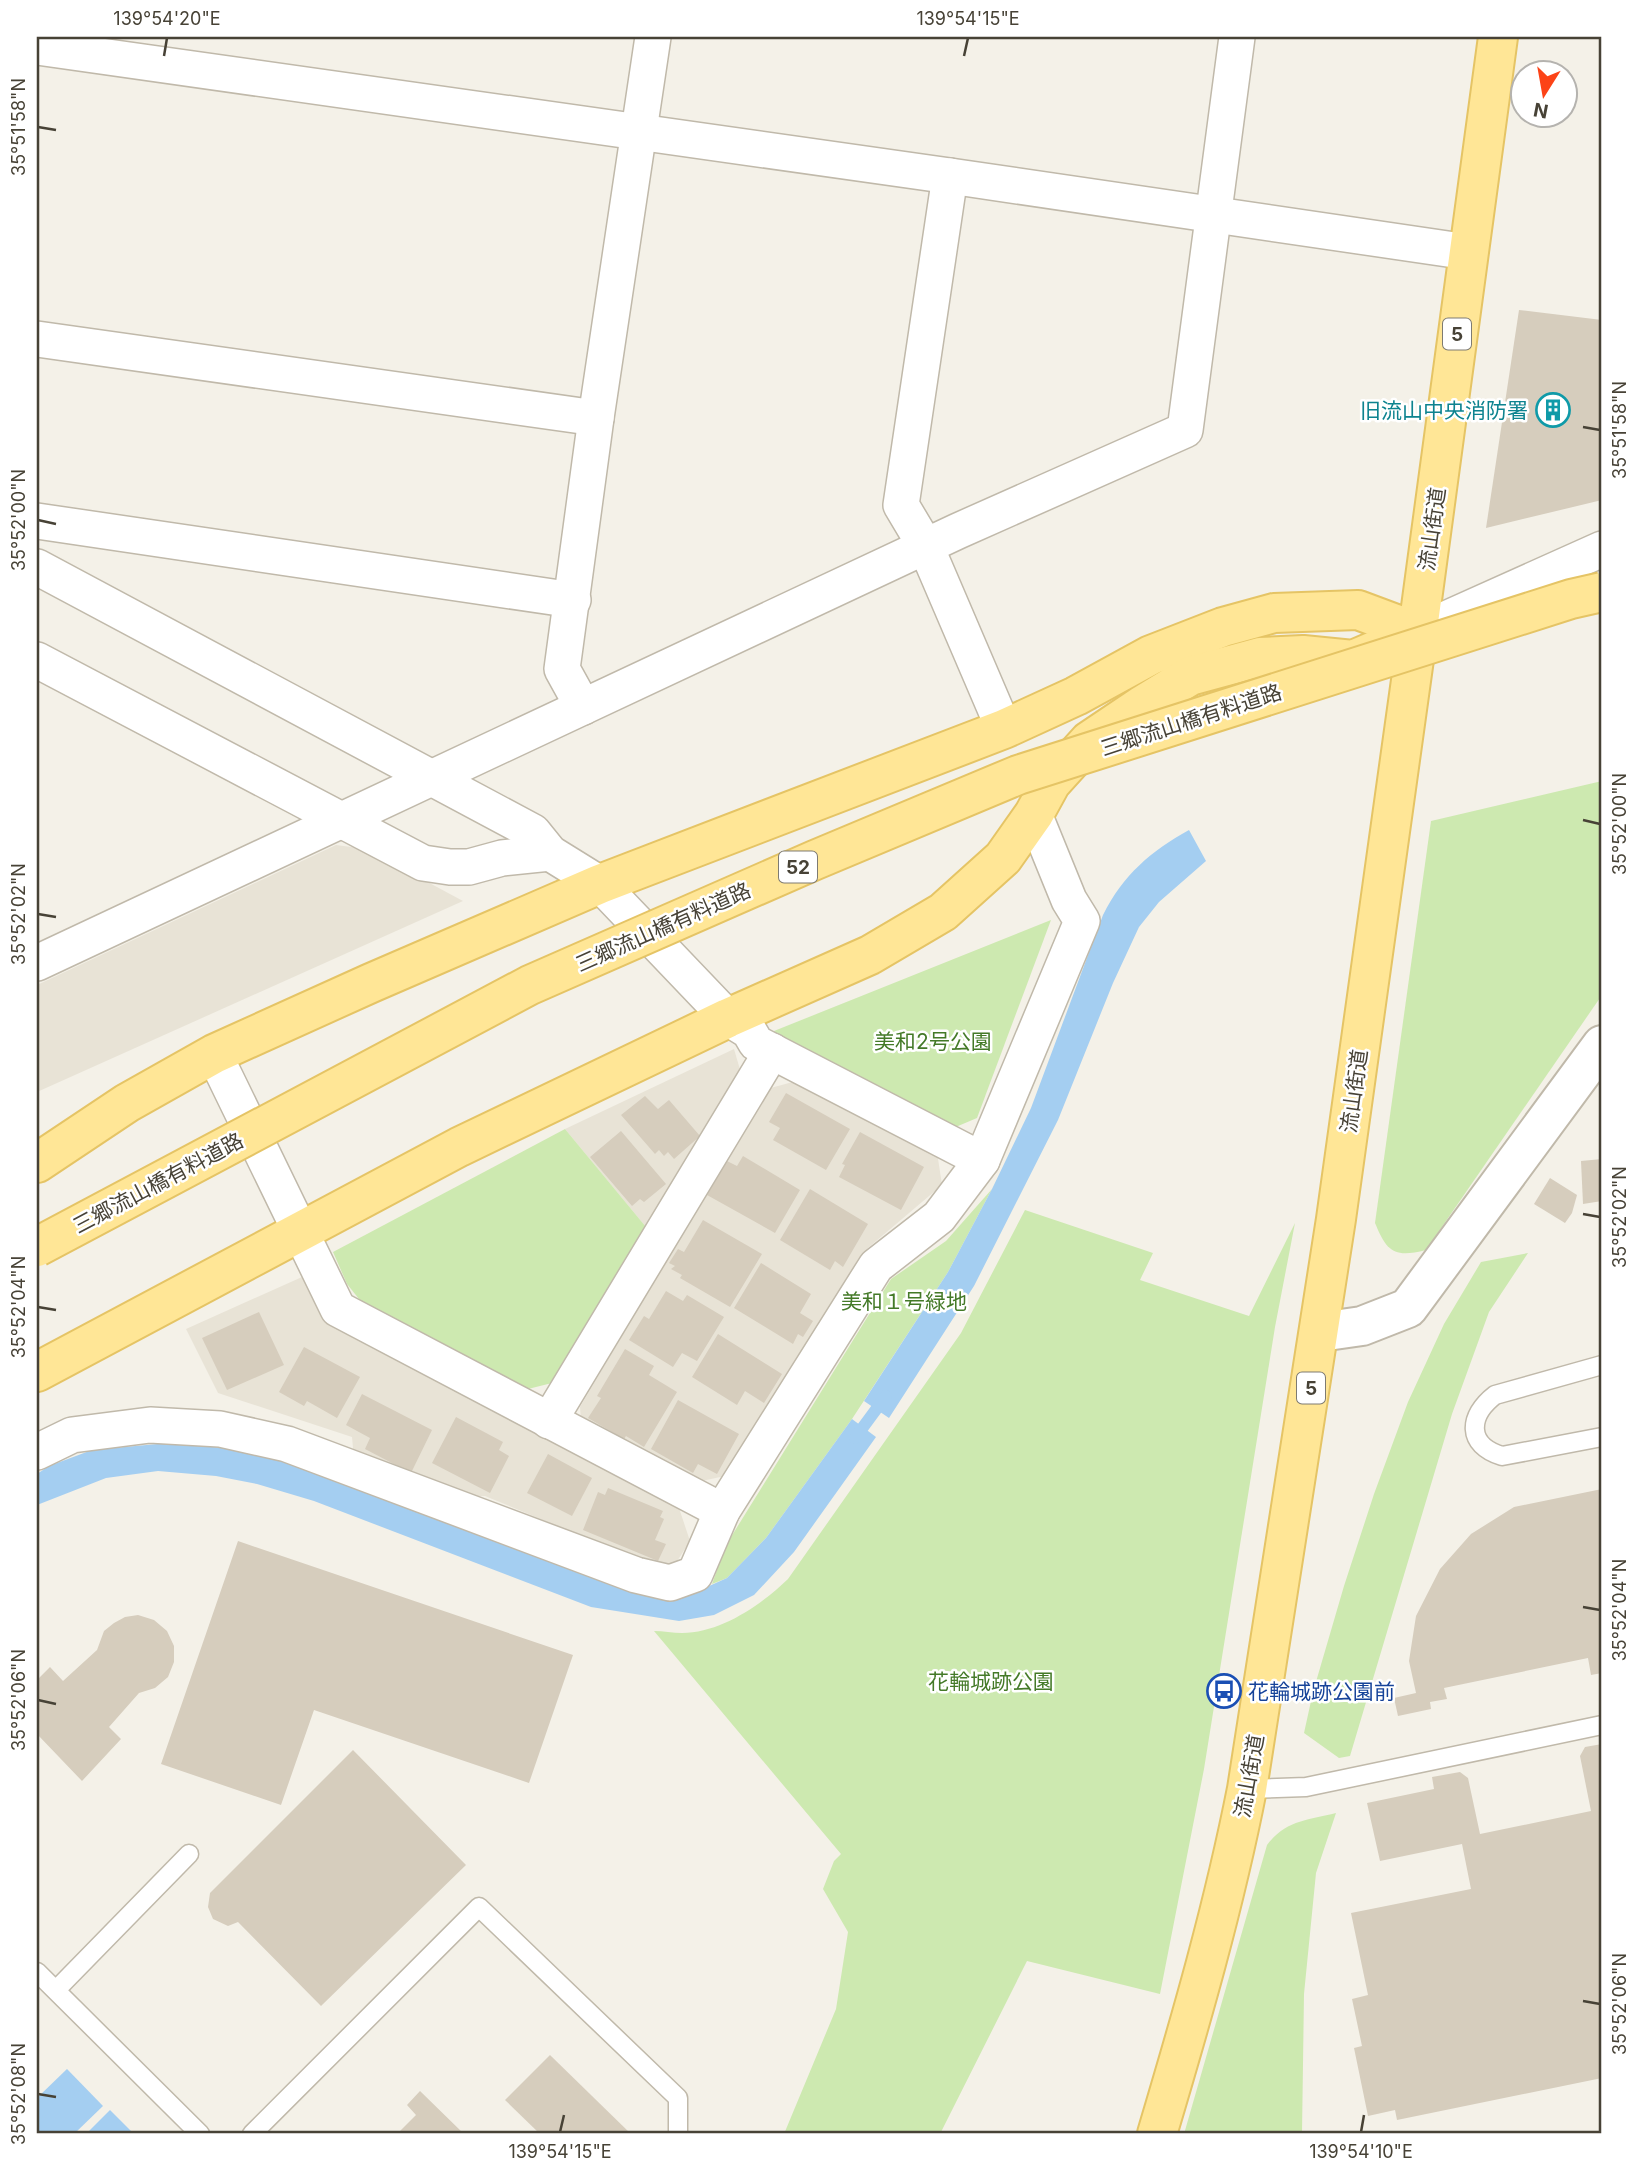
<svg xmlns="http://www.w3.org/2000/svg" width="1639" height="2171" font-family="Inter,'Noto Sans JP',sans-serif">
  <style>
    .residential { fill: #e8e3d6 }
    .green { fill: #cde9b0 }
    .water { fill: #a4cef1 }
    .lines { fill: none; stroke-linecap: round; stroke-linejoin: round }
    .stream { stroke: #a4cef1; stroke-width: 12 }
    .building { fill: #d6cdbd }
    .service-casing { stroke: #c0b9aa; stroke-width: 21 }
    .minor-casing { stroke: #c0b9aa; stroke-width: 38 }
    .tertiary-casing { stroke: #c0b9aa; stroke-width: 42 }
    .primary-casing { stroke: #e5c465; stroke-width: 42 }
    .service { stroke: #fff; stroke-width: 18 }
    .minor { stroke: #fff; stroke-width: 35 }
    .tertiary { stroke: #fff; stroke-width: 38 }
    .primary { stroke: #ffe696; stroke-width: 38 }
    .primary-bridge-casing { stroke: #e5c465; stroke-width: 42; stroke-linecap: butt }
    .primary-bridge { stroke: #ffe696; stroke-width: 38 }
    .ticks { fill: none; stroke: #474236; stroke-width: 2.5 }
    .labels { text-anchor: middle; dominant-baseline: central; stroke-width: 5; stroke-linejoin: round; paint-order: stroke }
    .shield { fill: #fff; stroke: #7e7b72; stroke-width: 2 }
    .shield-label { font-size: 19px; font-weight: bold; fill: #474236 }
    .culture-label { font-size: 21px; fill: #0d838f; stroke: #fff; text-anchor: end }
    .street-label { font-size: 21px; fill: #474236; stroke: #fff }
    .park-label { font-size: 21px; fill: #447a28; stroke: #fff }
    .transit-label { font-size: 21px; fill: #164399; stroke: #fff; text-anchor: start }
    .neatline { fill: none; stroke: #474236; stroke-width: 2.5 }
    .ticks-label { font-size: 18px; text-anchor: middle; fill: #474236 }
  </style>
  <rect width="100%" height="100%" fill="#f4f1e8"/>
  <g class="residential">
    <polygon points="336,845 366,849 463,901 37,1092 37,985"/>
    <polygon points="734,1049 741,1073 646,1227 565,1129"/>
    <polygon points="800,1080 937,1152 942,1185 862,1253 725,1476 697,1482 581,1420 580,1407 767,1089"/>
    <polygon points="302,1277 323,1314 679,1508 690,1541 672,1569 654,1566 485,1496 452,1496 354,1459 352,1437 218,1393 186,1329"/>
  </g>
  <g class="green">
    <path d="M 1602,781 L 1602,995 L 1426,1250 C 1394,1258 1387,1252 1375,1223 L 1431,821 Z"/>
    <polygon points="1051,920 977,1118 951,1129 769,1033"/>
    <polygon points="565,1129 646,1227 556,1382 524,1390 363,1304 347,1284 333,1252"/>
    <polygon points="992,1189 948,1272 852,1419 766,1538 727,1578 712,1584 726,1545 891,1279 946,1241"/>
    <path d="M 1025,1210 L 1153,1253 L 1140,1280 L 1249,1316 L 1295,1223 L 1275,1327 L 1204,1769 L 1160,1994 L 1027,1961 L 940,2134 L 784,2134 L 836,2009 L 848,1932 L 823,1889 L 834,1861 L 841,1854 L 654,1631 C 663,1631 673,1633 682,1633 C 721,1633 761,1605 788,1579 L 961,1333 Z"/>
    <polygon points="1528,1253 1489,1312 1452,1414 1350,1756 1339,1758 1304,1733 1313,1692 1344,1586 1374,1494 1408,1402 1444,1324 1481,1262"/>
    <path d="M 1336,1813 L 1316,1873 L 1304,1994 L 1302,2134 L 1184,2134 L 1267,1845 C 1286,1820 1308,1820 1336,1813 Z"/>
  </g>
  <g class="water">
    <path d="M 1189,830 L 1206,861 L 1159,902 L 1139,927 L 1113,983 L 1058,1120 L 974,1286 L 889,1418 L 864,1401 L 948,1272 L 992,1189 L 1031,1108 L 1103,915 C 1123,875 1151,851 1189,830 Z"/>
    <polygon points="852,1419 876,1437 794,1552 754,1595 714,1615 679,1621 591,1607 314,1501 257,1484 216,1476 158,1471 106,1478 37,1505 37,1474 49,1466 92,1450 179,1442 258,1453 650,1594 698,1591 727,1578 766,1538"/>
    <polygon points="67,2069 103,2106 74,2134 37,2134 37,2098"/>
    <polygon points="110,2110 134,2134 86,2134"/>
  </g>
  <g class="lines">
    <polyline class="stream" points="855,1438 886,1396"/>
  </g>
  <g class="building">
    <polygon points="1519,310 1602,320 1602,500 1486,528"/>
    <polygon points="786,1093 850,1129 826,1170 773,1140 780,1128 769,1122"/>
    <polygon points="645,1096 658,1109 669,1100 700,1136 674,1159 668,1152 664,1156 659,1150 655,1154 621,1115"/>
    <polygon points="621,1131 666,1184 644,1202 640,1199 632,1206 590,1157"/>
    <polygon points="860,1132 924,1167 901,1210 839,1177 845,1165 842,1164"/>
    <polygon points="743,1156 800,1190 775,1233 707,1195 727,1161 737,1166"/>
    <polygon points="1602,1159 1602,1201 1583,1204 1581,1161"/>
    <polygon points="1550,1178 1577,1195 1572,1213 1565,1223 1534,1204"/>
    <polygon points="810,1189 868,1224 843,1267 835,1261 830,1270 780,1240"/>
    <polygon points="703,1220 762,1254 730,1307 680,1278 682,1275 671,1269 675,1266 669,1263 678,1249 684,1252"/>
    <polygon points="761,1263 811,1294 800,1313 813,1321 803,1337 798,1334 793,1344 734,1308"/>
    <polygon points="666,1291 683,1301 687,1295 724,1317 697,1361 682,1353 673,1367 629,1340 644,1316 649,1319"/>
    <polygon points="259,1312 284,1365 227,1390 202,1338"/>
    <polygon points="718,1334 782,1374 764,1403 745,1391 737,1405 692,1377"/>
    <polygon points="304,1347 360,1377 337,1418 307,1401 304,1406 279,1392"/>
    <polygon points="625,1349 654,1366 649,1375 677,1392 644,1447 626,1436 624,1439 588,1418 601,1398 597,1396"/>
    <polygon points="362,1394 432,1430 411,1473 365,1449 370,1438 346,1425"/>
    <polygon points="678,1400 739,1434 717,1474 698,1464 693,1473 651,1449"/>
    <polygon points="456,1417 503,1442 499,1450 509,1456 490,1493 432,1463"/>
    <polygon points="548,1454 592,1478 572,1516 527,1493"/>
    <polygon points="608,1488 663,1511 660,1517 664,1519 655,1540 666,1544 658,1561 583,1530 598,1492 605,1495"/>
    <polygon points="1602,1489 1602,1673 1591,1675 1588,1658 1444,1688 1447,1699 1430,1702 1431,1709 1398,1716 1394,1698 1416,1693 1409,1661 1416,1616 1440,1569 1471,1534 1514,1507"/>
    <polygon points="238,1541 573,1655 529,1783 314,1710 281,1805 161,1764"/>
    <polygon points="138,1615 154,1620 167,1631 174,1646 174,1662 168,1677 155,1688 139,1693 109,1727 121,1739 82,1781 37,1734 37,1680 50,1667 63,1681 97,1650 104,1631 114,1623 125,1617"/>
    <polygon points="1602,1744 1602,2078 1397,2120 1395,2110 1368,2116 1354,2048 1362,2046 1352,1999 1368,1995 1351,1913 1471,1889 1462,1844 1380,1861 1367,1803 1434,1789 1432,1777 1460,1772 1468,1778 1480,1834 1591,1811 1580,1756 1585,1747"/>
    <polygon points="353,1750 466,1865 321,2006 238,1922 228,1926 213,1919 208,1907 210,1893"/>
    <polygon points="550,2055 631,2134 540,2134 505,2100"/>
    <polygon points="420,2091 464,2134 397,2134 416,2115 407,2105"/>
  </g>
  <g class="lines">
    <g class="service-casing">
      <g id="service">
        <path d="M 1602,1365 L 1495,1395 C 1468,1416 1466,1445 1502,1456 L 1602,1437"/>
        <polyline points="1247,1789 1306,1787 1602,1725"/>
        <polyline points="37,1972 200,2134"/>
        <polyline points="56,1990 189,1854"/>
        <polyline points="252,2134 479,1907 678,2098 678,2134"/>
      </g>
    </g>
    <g class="minor-casing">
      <g id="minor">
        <polyline points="37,47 950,176 1468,252"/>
        <polyline points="950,176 901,505 926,547 1004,729"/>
        <polyline points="37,339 596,418"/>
        <polyline points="37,521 573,600"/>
        <polyline points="37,567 533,832 550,853 600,884 728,1018 749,1031 756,1043 982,1160"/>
        <polyline points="1417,632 1602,549"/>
        <polyline points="37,660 423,863 450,867 469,867 502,858 550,853"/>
        <polyline points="583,707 562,669 596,418 653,37"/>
        <polyline points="37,963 958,531 1185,430 1237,37"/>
        <polyline points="214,1054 338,1309 722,1511"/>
        <polyline points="549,1421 772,1051"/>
        <polyline points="37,1452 72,1435 150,1425 220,1429 287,1444 636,1575 670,1583 695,1574 722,1511 876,1266 939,1217 982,1160 1082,921 1069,900 1034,814"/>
      </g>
    </g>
    <g class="tertiary-casing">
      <polyline id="tertiary" points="1320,1332 1362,1326 1408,1308 1602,1045"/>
    </g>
    <g class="primary-casing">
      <g id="primary">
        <polyline points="37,1163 127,1103 214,1054 371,983 600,884 1004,729 1076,696 1151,655 1223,627 1274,613 1358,610 1417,632"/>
        <polyline points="37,1372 459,1147 728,1018 870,955 943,912 1003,858 1034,814 1051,783 1089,741 1141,706 1190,676 1260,657 1303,655 1353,660 1374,651"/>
        <path d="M 1157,2134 C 1191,2020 1224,1906 1247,1789 L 1336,1219 L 1414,659 L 1498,37"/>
      </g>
    </g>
    <use href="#service" class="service"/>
    <use href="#minor" class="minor"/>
    <use href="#tertiary" class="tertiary"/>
    <use href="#primary" class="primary"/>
    <g class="primary-bridge-casing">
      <polyline id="primary-bridge" points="37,1247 530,985 815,860 1018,775 1571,599 1602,592"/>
    </g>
    <use href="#primary-bridge" class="primary-bridge"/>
  </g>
  <path class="ticks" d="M 164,56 L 167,38M 964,56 L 968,38M 38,127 L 56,130M 1583,427 L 1600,430M 38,520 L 56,524M 1583,820 L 1600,824M 38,914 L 56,917M 1583,1214 L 1600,1217M 38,1307 L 56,1310M 1583,1607 L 1600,1610M 38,1700 L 56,1704M 1583,2001 L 1600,2004M 38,2094 L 56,2097M 560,2132 L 564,2115M 1361,2132 L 1364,2115"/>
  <defs>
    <g id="building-ring" transform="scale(1.75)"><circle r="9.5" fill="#fff" stroke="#0f9aa8" stroke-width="1.5"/><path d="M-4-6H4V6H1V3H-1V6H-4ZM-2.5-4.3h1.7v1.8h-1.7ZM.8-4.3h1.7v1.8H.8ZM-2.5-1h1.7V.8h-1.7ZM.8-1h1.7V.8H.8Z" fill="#0f9aa8"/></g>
    <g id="bus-ring" transform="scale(1.75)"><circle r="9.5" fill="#fff" stroke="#1a4fb4" stroke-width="1.5"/><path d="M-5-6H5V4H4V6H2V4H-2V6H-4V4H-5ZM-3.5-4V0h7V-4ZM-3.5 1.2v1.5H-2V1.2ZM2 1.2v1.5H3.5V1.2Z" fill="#1a4fb4"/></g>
  </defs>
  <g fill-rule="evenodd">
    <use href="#building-ring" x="1553" y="410"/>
    <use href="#bus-ring" x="1224" y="1691"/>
  </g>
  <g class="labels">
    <g class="shield">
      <rect x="1443" y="318.5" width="28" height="31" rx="5"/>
      <rect x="779" y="851.5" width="38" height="31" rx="5"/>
      <rect x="1297" y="1372.5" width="28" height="31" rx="5"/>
    </g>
    <g class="shield-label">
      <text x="1457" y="334">5</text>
      <text x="798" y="867">52</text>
      <text x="1311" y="1388">5</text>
    </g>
    <g class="culture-label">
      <text x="1528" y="410">旧流山中央消防署</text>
    </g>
    <g class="street-label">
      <text transform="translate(1432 529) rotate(-82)">流山街道</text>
      <text transform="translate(1191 720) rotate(-18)">三郷流山橋有料道路</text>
      <text transform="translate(663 927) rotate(-24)">三郷流山橋有料道路</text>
      <text transform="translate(1354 1091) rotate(-82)">流山街道</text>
      <text transform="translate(158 1183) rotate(-28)">三郷流山橋有料道路</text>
      <text transform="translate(1249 1776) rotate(-80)">流山街道</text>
    </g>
    <g class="park-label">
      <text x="933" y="1041">美和2号公園</text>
      <text x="904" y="1301">美和１号緑地</text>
      <text x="991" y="1681">花輪城跡公園</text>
    </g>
    <g class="transit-label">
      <text x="1248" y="1691">花輪城跡公園前</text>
    </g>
  </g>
  <rect width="1639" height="2171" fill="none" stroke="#ffffff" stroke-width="77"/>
  <g transform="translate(1544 94) rotate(191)"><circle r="33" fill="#ffffff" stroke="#b5b3af" stroke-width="2"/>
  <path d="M0-5L12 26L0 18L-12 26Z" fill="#fc4317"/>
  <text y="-10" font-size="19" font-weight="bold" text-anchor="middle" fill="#474236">N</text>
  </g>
  <rect x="38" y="38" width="1562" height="2094" class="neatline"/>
  <g class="ticks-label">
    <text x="167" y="25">139°54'20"E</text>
    <text x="968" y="25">139°54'15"E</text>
    <text transform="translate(19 127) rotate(-90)" y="6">35°51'58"N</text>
    <text transform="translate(1620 430) rotate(-90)" y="6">35°51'58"N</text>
    <text transform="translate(19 520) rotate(-90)" y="6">35°52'00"N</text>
    <text transform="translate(1620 824) rotate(-90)" y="6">35°52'00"N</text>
    <text transform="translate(19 914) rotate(-90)" y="6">35°52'02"N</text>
    <text transform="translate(1620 1217) rotate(-90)" y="6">35°52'02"N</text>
    <text transform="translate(19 1307) rotate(-90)" y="6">35°52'04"N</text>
    <text transform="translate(1620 1610) rotate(-90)" y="6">35°52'04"N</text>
    <text transform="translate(19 1700) rotate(-90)" y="6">35°52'06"N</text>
    <text transform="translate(1620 2004) rotate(-90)" y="6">35°52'06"N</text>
    <text transform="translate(19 2094) rotate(-90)" y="6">35°52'08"N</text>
    <text x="560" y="2158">139°54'15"E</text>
    <text x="1361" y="2158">139°54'10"E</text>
  </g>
</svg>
